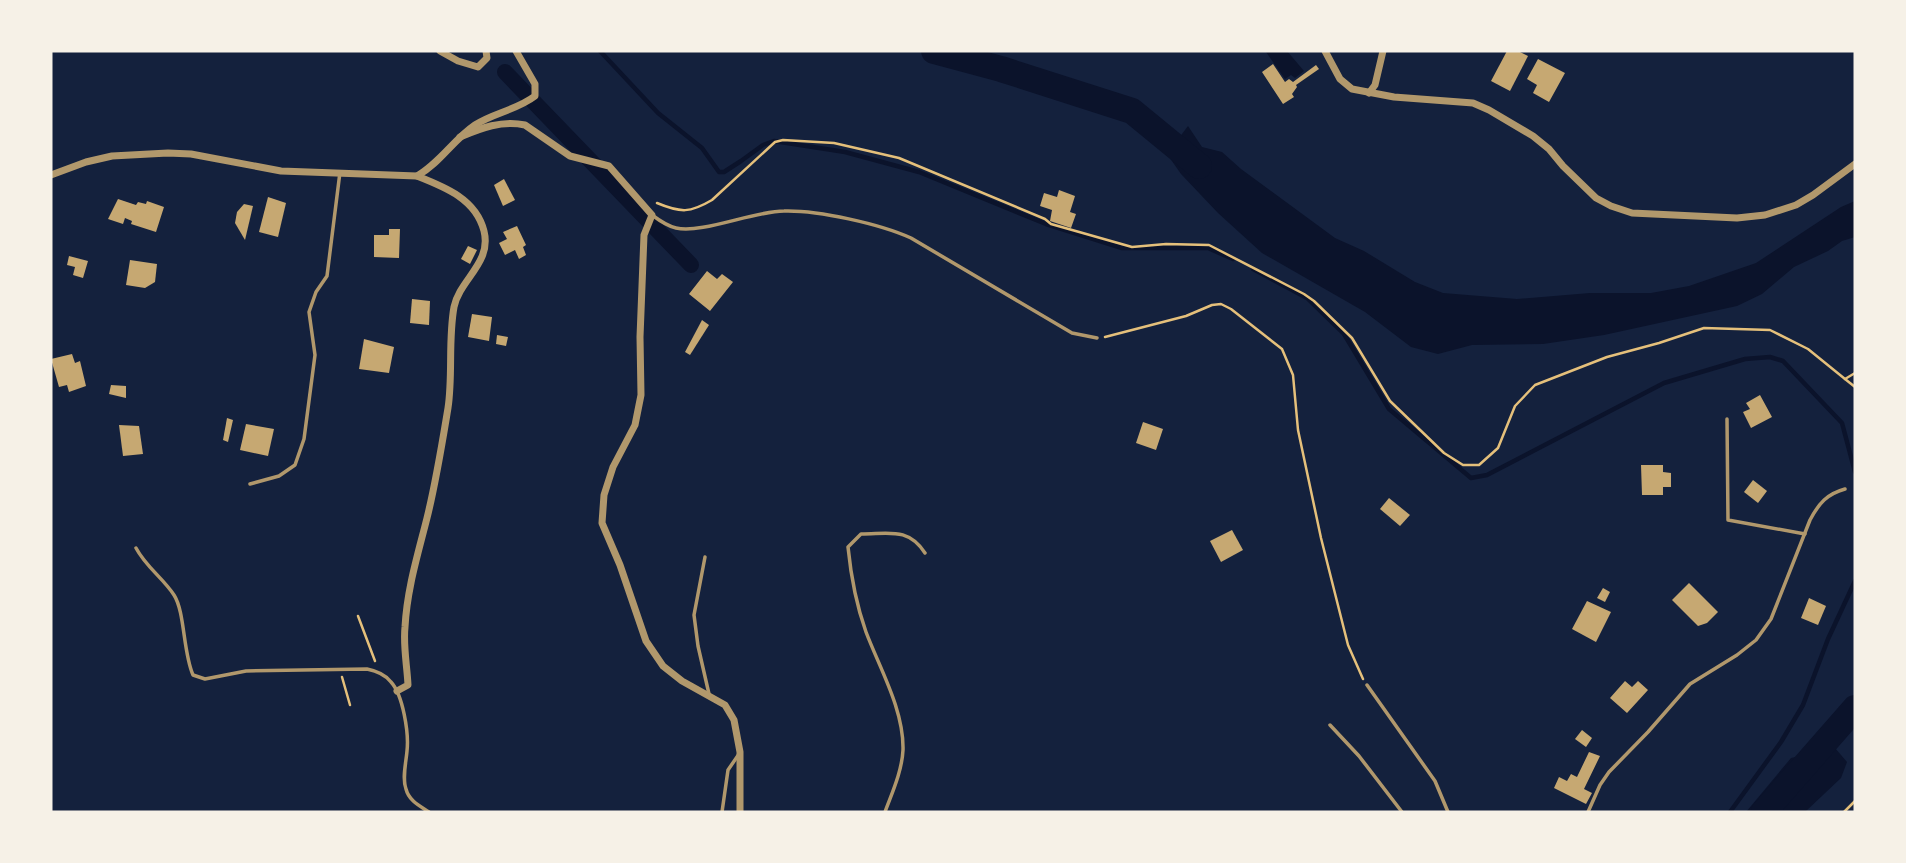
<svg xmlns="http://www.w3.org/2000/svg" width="1906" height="863" font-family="'Alegreya Sans',sans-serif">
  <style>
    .water { fill: #0b132b }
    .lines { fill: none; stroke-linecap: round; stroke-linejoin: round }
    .stream { stroke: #0b132b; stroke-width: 4.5 }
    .canal { stroke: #0b132b; stroke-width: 16 }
    .river { stroke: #0b132b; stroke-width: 26 }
    .building { fill: #c6a872 }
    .path { stroke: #e5c07b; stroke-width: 2.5 }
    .service { stroke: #b1986c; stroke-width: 3.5 }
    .minor { stroke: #b1986c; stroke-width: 7 }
  </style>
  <rect width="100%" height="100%" fill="#14213d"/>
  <g class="water">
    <polygon points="1268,51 1287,51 1304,71 1295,78 1291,75 1285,79 1266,52"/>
    <polygon points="1188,126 1202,147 1222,152 1241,169 1335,238 1364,251 1415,282 1443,293 1517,299 1590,293 1651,293 1689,286 1756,263 1841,207 1855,201 1855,237 1842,241 1828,251 1794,267 1762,294 1737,306 1604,335 1543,344 1472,345 1438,354 1411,347 1365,312 1262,253 1218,213 1181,174 1167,154"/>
    <polygon points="1835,748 1847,762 1841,778 1805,812 1746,812 1791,758"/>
  </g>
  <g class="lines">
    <g class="stream">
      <polyline points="600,51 658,113 702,148 719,172 724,172 741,161 763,145 774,141 845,152 919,172 1046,224 1122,248 1208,248 1233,259"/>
      <polyline points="1253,269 1307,298 1344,334 1389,409 1471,478 1487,475 1664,383 1745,359 1770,357 1783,361 1842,423 1855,472"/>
      <polyline points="1730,812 1781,742 1803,705 1828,639 1855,581"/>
    </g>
    <polyline class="canal" points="505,72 691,265"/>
    <g class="river">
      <polyline points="934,51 1001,69 1132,111 1199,166"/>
      <polyline points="1764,812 1855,708"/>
    </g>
  </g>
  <g class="building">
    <polygon points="1507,51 1518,51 1528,56 1510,91 1491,81"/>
    <polygon points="1538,59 1565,73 1549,102 1533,93 1537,85 1527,79"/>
    <polygon points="1273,64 1285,82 1289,79 1293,82 1316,65 1319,69 1296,85 1297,87 1292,94 1294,97 1283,104 1262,72"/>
    <polygon points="504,179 515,200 503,206 494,185"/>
    <polygon points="1059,190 1075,196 1070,212 1076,214 1071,228 1050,221 1052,210 1040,206 1044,193 1057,197"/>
    <polygon points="268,197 286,203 278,237 259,232"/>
    <polygon points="118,199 136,205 138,202 146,204 147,201 164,207 156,232 131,224 132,221 125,218 123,224 108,219"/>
    <polygon points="244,204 253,206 245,240 235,223 237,212"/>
    <polygon points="517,226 526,245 523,247 526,255 519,259 515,250 505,255 499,243 507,239 503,232"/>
    <polygon points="389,229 400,229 399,258 374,257 374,235 389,235"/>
    <polygon points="468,246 477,250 470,264 461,259"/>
    <polygon points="69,256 88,261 83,278 73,275 75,267 67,265"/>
    <polygon points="130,260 157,264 155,282 145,288 126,285"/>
    <polygon points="707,271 717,279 722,274 733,282 710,311 689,294"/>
    <polygon points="412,299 430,301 429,325 410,323"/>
    <polygon points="472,314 492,317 489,341 468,337"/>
    <polygon points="702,320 709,325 690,355 685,352"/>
    <polygon points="497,335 508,337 506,346 496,344"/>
    <polygon points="364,339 394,347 389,373 359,369"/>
    <polygon points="72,354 75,363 80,361 86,386 69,392 67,385 59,387 51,359"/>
    <polygon points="111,385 126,386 126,398 109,394"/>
    <polygon points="1760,395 1772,417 1751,428 1743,412 1750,409 1746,403"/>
    <polygon points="227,418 233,420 228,442 223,440"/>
    <polygon points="1143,422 1163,429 1156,450 1136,443"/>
    <polygon points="246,424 274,429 268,456 240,450"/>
    <polygon points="119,425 139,426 143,454 123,456"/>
    <polygon points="1641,465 1663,465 1663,472 1671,473 1671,487 1663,487 1663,495 1642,495"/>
    <polygon points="1753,480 1767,491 1758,503 1744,492"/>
    <polygon points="1389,498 1410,515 1400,526 1380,509"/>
    <polygon points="1232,530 1243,550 1221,562 1210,541"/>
    <polygon points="1689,583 1718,612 1707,623 1698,626 1672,600"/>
    <polygon points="1603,588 1610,592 1605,602 1597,598"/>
    <polygon points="1809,598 1826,606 1818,625 1801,618"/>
    <polygon points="1587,601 1611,612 1596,642 1572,629"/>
    <polygon points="1625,681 1632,687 1638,681 1648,690 1627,713 1610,698"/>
    <polygon points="1582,730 1592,738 1586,747 1575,739"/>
    <polygon points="1589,752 1600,756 1584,789 1592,793 1586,804 1554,788 1559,777 1567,781 1571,774 1577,777"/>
  </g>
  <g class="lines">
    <g class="path">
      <path d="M 657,203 C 681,213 690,213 712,200 L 775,142 L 783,140 L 834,143 L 899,158 L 1045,219 L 1051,224 L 1132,247 L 1166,244 L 1209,245 L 1304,294 L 1314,301 L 1352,338 L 1390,401 L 1444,453 L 1463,465 L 1479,465 L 1498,448 L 1515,406 L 1535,385 L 1607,357 L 1659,343 L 1704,328 L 1770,330 L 1808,349 L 1845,379 L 1855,373"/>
      <polyline points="1105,337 1186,316 1212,305 1221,304 1231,309 1282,349 1293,375 1298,430 1321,538 1348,645 1363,679"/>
      <polyline points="1845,379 1855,387"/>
      <polyline points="358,616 375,661"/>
      <polyline points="342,677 350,705"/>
      <polyline points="1844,812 1855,801"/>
    </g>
    <g class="service">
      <path d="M 652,215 C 660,221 667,226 676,228 C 702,234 754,211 784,211 C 818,210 880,224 911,238 L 1072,333 L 1097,338"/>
      <polyline points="1727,419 1728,520 1805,534"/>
      <polyline points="250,484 279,476 295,465 304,439 315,355 309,312 316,292 327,276 340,172"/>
      <path d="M 136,548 C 146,567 163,578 174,595 C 185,612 183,653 193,675 L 205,679 L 246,671 L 367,669 C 377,671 385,674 391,682 C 403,695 409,733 407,751 C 406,763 402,778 406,789 C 409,801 420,806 429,812"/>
      <polyline points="705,557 694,615 698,646 709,694"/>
      <polyline points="1367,685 1435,781 1448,812"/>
      <polyline points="1330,725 1359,756 1402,812"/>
      <polyline points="722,812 728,770 739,754"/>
      <path d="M 885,812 C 892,793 902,771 903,750 C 904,710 880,669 866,632 C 856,604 851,577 848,547 L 861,534 C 889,534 908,527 925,553"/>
      <path d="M 1588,812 L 1600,785 L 1609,772 L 1648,732 L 1690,684 L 1737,655 L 1756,640 L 1771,619 L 1810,520 C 1819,503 1827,494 1845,489"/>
    </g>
    <g class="minor">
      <polyline points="440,51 458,61 478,67 487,58 486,51"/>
      <polyline points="1325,51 1340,79 1352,89 1394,97 1473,103 1489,110 1533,136 1549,149 1563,166 1596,198 1611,206 1632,213 1737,218 1765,215 1796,205 1813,195 1855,164"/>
      <polyline points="1369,93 1375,85 1383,51"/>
      <path d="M 460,137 C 481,128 502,120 525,125 L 570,156 L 609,166 L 652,215 L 644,235 L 640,337 L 641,395 L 635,425 L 613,467 L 604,495 L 602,523 L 620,565 L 646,641 L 663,666 L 682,681 L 725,705 L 734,720 L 740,752 L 740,812"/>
      <path d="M 51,175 L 86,162 L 112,156 L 168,153 L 191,154 L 281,171 L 417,176 C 440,163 453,140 475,125 C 493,113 517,110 535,96 L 535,84 L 516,51"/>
      <path d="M 397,691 L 408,685 C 407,665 403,646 405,627 C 407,589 418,554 427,518 C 436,482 442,444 448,408 C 453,375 448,340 454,307 C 460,279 492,263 484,231 C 476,199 445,187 417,176"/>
    </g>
  </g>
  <rect width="1906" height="863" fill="none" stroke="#f6f1e7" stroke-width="105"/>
</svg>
